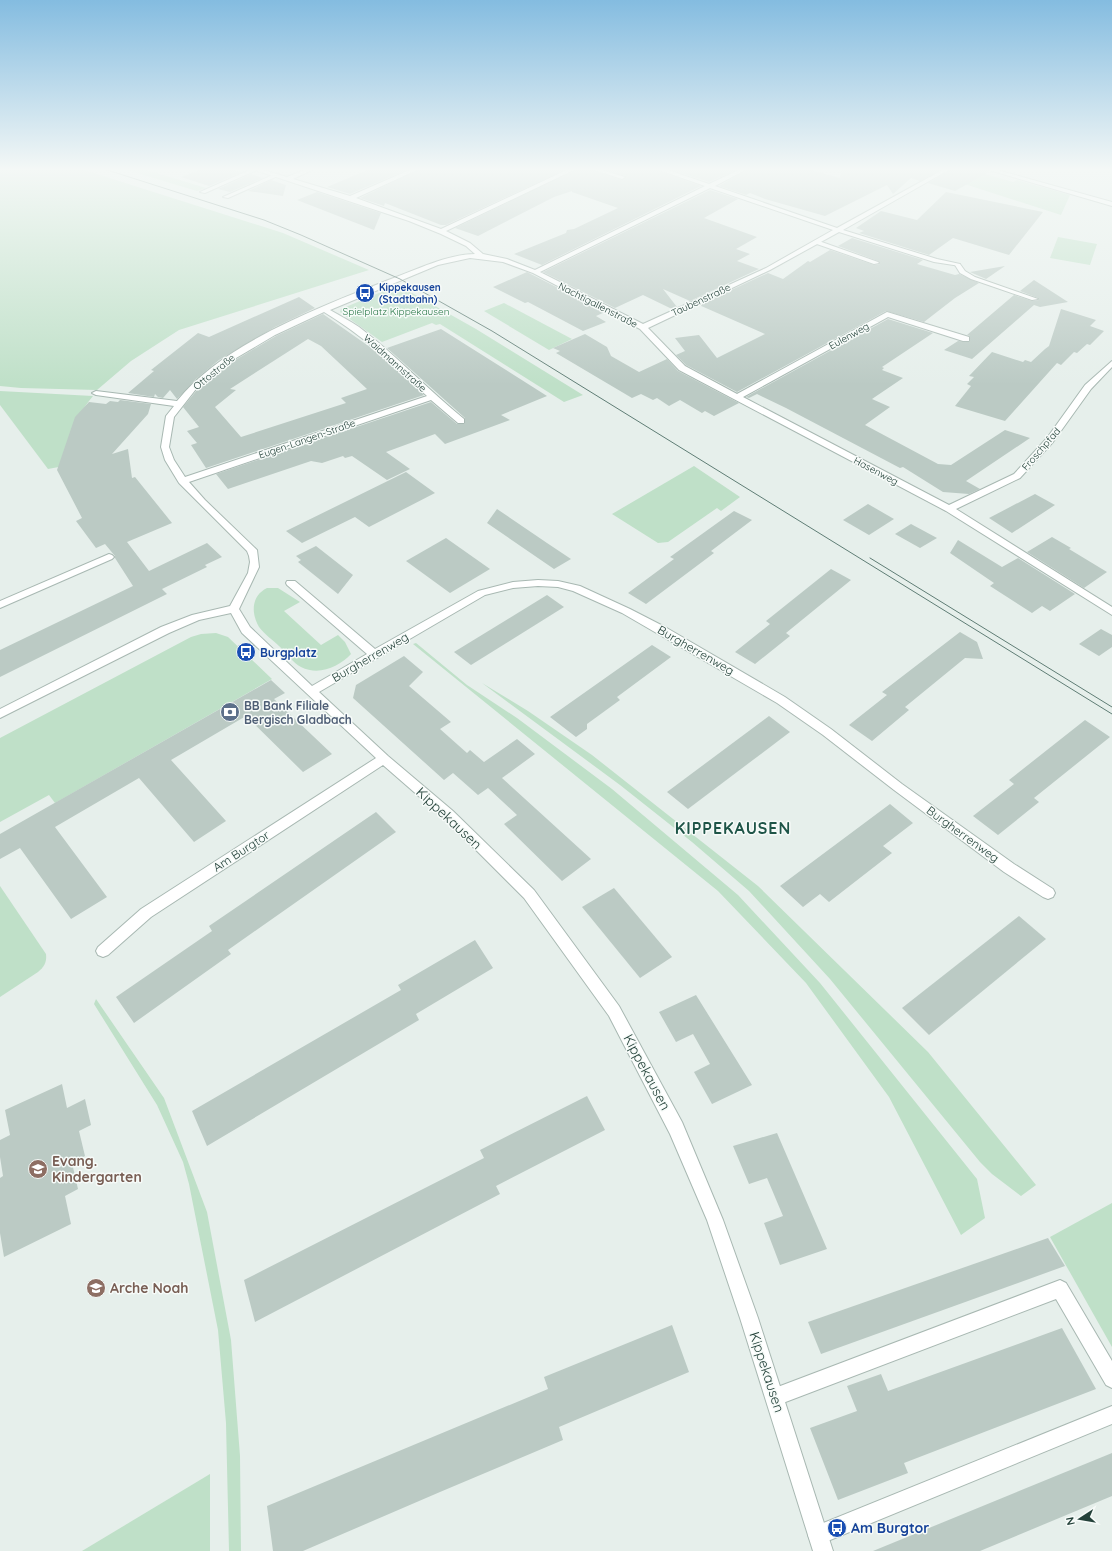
<svg xmlns="http://www.w3.org/2000/svg" width="1112" height="1551" font-family="Quicksand,sans-serif">
  <style>
    .green { fill: #bfe0c8 }
    .building { fill: #bbcac4; fill-rule: evenodd }
    .lines { fill: none; stroke-linecap: round; stroke-linejoin: round }
    .lane-casing { stroke: #a8b8b2; stroke-width: 2 }
    .street-casing { stroke: #a8b8b2; stroke-width: 2 }
    .lane { fill: #fff; fill-rule: evenodd }
    .street { fill: #fff; fill-rule: evenodd }
    .tram { stroke: #5f7d75; stroke-width: 1 }
    .labels { text-anchor: middle; dominant-baseline: central; stroke-width: 3; stroke-linejoin: round; paint-order: stroke }
    .far-transit-label { font-size: 10px; font-weight: bold; fill: #164399; stroke: #f7fbf9; text-anchor: start }
    .far-street-label { font-size: 10px; fill: #24423a; stroke: #f7fbf9 }
    .far-park-label { font-size: 10px; fill: #2d7a4b; stroke: #f7fbf9 }
    .street-label { font-size: 12px; fill: #24423a; stroke: #f7fbf9 }
    .transit-label { font-size: 12px; font-weight: bold; fill: #164399; stroke: #f7fbf9; text-anchor: start }
    .service-label { font-size: 12px; font-weight: bold; fill: #4e5e75; stroke: #f7fbf9; text-anchor: start }
    .near-street-label { font-size: 14px; fill: #24423a; stroke: #f7fbf9 }
    .near-education-label { font-size: 14px; font-weight: bold; fill: #785e54; stroke: #f7fbf9; text-anchor: start }
    .near-transit-label { font-size: 14px; font-weight: bold; fill: #164399; stroke: #f7fbf9; text-anchor: start }
    .district-label { font-size: 16px; font-weight: bold; letter-spacing: 1px; fill: #1f5548; stroke: #f7fbf9 }
  </style>
  <rect width="100%" height="100%" fill="#e6efeb"/>
  <g class="green">
    <polygon points="0,168 78,168 283,233 369,270 179,330 131,361 97,390 21,388 0,386"/>
    <polygon points="120,168 140,168 206,188 197,191"/>
    <polygon points="964,168 1013,182 1017,180 1070,195 1061,215 946,178"/>
    <polygon points="1058,237 1097,244 1090,265 1050,258"/>
    <polygon points="398,285 476,329 583,395 564,402 440,324 436,325 432,323 382,342 340,312 341,309"/>
    <polygon points="504,303 572,339 549,350 484,311"/>
    <path d="M 0,391 L 93,396 C 74,419 66,436 64,466 L 48,469 L 0,405 Z"/>
    <polygon points="694,466 740,497 721,511 717,508 668,542 658,543 612,514"/>
    <path d="M 267,588 L 278,588 L 300,602 L 284,611 L 321,645 L 338,635 L 345,642 L 351,654 C 339,667 319,676 301,667 C 293,663 286,652 279,646 C 273,640 264,634 259,627 C 251,613 251,596 267,588 Z"/>
    <polygon points="216,633 228,637 272,679 55,803 49,795 0,822 0,738 191,637 201,634"/>
    <polygon points="416,643 467,685 517,718 612,789 738,895 820,983 977,1179 985,1218 961,1235 889,1097 806,983 718,891 413,644"/>
    <polygon points="482,683 528,711 592,755 758,886 928,1052 1036,1185 1021,1196 992,1174 980,1162 830,979 749,891 692,842 620,785"/>
    <path d="M 0,886 L 46,954 C 47,962 44,967 38,972 L 0,997 Z"/>
    <polygon points="96,999 164,1098 207,1212 231,1340 240,1456 241,1551 229,1551 226,1423 218,1330 189,1184 183,1162 157,1105 94,1004"/>
    <polygon points="1112,1203 1112,1347 1050,1237"/>
    <polygon points="210,1474 210,1551 82,1551"/>
  </g>
  <g class="building">
    <polygon points="205,168 227,168 242,172 209,186 181,177"/>
    <polygon points="372,168 411,168 350,194 327,187"/>
    <polygon points="422,168 569,168 446,225 441,225 385,203 384,206 360,198"/>
    <polygon points="579,168 587,168 588,169 622,180 626,176 599,168 654,168 656,170 701,186 542,265 514,254 566,233 567,230 574,229 618,208 572,192 572,191 554,197 478,236 455,228"/>
    <polygon points="665,168 741,168 709,182"/>
    <polygon points="750,168 804,168 840,178 841,168 944,168 920,181 911,178 893,194 887,185 825,216 765,199 750,193 746,195 719,186"/>
    <polygon points="953,168 981,168 989,172 955,191 928,183"/>
    <polygon points="251,174 263,178 230,192 218,189"/>
    <polygon points="271,180 286,185 283,196 248,191"/>
    <polygon points="710,190 738,199 704,218 757,237 736,249 750,254 737,261 759,269 690,301 663,289 677,307 672,309 643,295 615,308 543,272"/>
    <polygon points="317,192 381,213 374,230 297,200"/>
    <polygon points="946,192 1043,212 1009,255 953,238 929,255 859,233 864,231 856,228 881,211 917,220"/>
    <polygon points="852,238 923,260 917,264 955,275 959,274 979,283 955,298 924,322 886,311 737,392 686,365 676,355 685,351 675,338 699,335 717,358 765,334 699,305 768,273 783,279 808,261 810,262 830,250 874,265 880,264 878,261 838,246"/>
    <polygon points="1005,266 986,279 970,272"/>
    <polygon points="527,272 605,312 596,316 606,322 583,331 528,302 525,303 493,287"/>
    <polygon points="1034,280 1068,302 1040,307 1034,305 972,359 944,350 958,341 970,342 970,336 967,335 1014,295 1032,301 1039,300 1038,298 1020,291"/>
    <polygon points="299,297 315,308 275,327 219,360 196,379 177,399 170,390 163,398 158,397 155,394 154,397 128,393 154,371 151,370 198,333 209,337"/>
    <polygon points="1061,309 1096,320 1090,326 1104,331 1090,345 1087,344 1077,353 1074,352 1061,365 1057,363 1005,421 955,406 971,386 967,384 974,377 969,376 992,352 1023,362 1025,360 1031,362 1045,349 1049,346"/>
    <path d="M 323,314 L 377,352 L 424,395 L 206,468 L 191,445 L 197,443 L 187,431 L 199,427 L 183,407 L 197,390 L 232,362 L 276,336 ZM 308,339 L 321,346 L 367,389 L 341,398 L 346,403 L 241,437 L 215,407 L 236,390 L 230,389 Z"/>
    <polygon points="888,319 933,333 882,367 884,368 882,370 903,378 872,399 890,407 865,425 938,464 951,465 1005,430 1030,438 966,481 980,489 969,494 943,492 903,467 900,468 786,408 757,394 749,398 746,397"/>
    <polygon points="441,329 547,396 501,415 510,420 445,444 435,434 386,452 410,469 387,480 352,456 345,458 343,456 322,463 311,461 228,489 216,474 431,402 457,424 465,424 465,418 387,348"/>
    <polygon points="585,334 607,347 611,356 639,372 667,359 678,371 739,403 714,416 705,411 702,413 680,400 669,406 657,398 653,400 641,394 632,398 556,353 560,351 553,348"/>
    <polygon points="120,400 151,404 148,414 112,454 128,449 132,478 135,477 172,523 127,542 149,571 207,543 222,557 205,565 207,567 162,589 167,594 0,677 0,650 133,586 115,558 115,556 105,544 96,548 76,521 82,518 57,470 75,417 89,402 106,404 110,401 118,402"/>
    <polygon points="406,472 435,493 369,527 355,517 302,543 286,531"/>
    <polygon points="1035,494 1055,505 1012,533 989,518"/>
    <polygon points="868,504 894,519 869,535 843,520"/>
    <polygon points="497,509 547,543 571,559 554,569 487,523"/>
    <polygon points="734,511 752,520 711,551 714,553 646,604 628,593 674,559 670,557"/>
    <polygon points="911,524 937,538 920,548 895,534"/>
    <polygon points="1052,537 1071,548 1069,549 1107,572 1084,588 1027,552"/>
    <polygon points="446,538 490,569 450,593 406,561"/>
    <polygon points="958,540 1002,567 1018,558 1075,594 1050,611 1042,606 1032,613 990,586 994,583 950,553"/>
    <polygon points="316,546 353,575 338,594 298,562 301,560 296,556"/>
    <polygon points="831,569 851,580 786,633 790,636 755,664 735,652 770,624 766,621"/>
    <polygon points="547,595 564,607 471,665 454,652"/>
    <polygon points="1101,629 1112,635 1112,647 1099,656 1079,644"/>
    <polygon points="960,632 977,642 983,659 965,658 905,707 909,710 872,741 849,725 887,695 882,692"/>
    <polygon points="652,645 671,657 617,697 620,700 587,724 587,729 576,737 550,717"/>
    <polygon points="404,656 423,672 409,686 451,722 440,729 467,753 470,750 484,762 517,739 535,754 502,778 591,859 562,881 504,824 517,815 488,788 478,795 453,773 444,780 353,698 356,685"/>
    <polygon points="271,680 285,693 274,699 332,754 303,772 246,716 171,760 226,821 194,842 139,778 55,827 107,897 71,919 20,848 0,859 0,834"/>
    <polygon points="769,716 790,732 688,809 667,792"/>
    <polygon points="1085,720 1110,737 1034,798 1039,802 998,835 973,816 1014,784 1009,780"/>
    <polygon points="890,804 913,823 883,846 892,853 829,902 820,894 803,907 780,886"/>
    <polygon points="376,812 396,832 228,950 231,954 134,1023 116,997 212,931 209,926"/>
    <polygon points="614,888 672,957 640,978 582,907"/>
    <polygon points="1019,916 1046,939 929,1035 902,1008"/>
    <polygon points="475,940 493,968 416,1014 419,1020 207,1146 192,1111 401,990 398,985"/>
    <polygon points="696,995 752,1085 712,1104 694,1072 710,1064 693,1034 676,1042 659,1012"/>
    <polygon points="62,1084 67,1108 85,1099 91,1125 79,1131 85,1156 72,1163 78,1189 65,1196 71,1224 4,1257 0,1233 0,1178 3,1176 0,1157 0,1140 10,1135 5,1110"/>
    <polygon points="587,1096 605,1130 496,1186 500,1194 255,1322 244,1280 484,1158 480,1150"/>
    <polygon points="777,1133 827,1249 780,1265 764,1223 783,1216 767,1178 749,1184 733,1146"/>
    <polygon points="1048,1238 1065,1266 821,1354 808,1322"/>
    <polygon points="672,1325 689,1372 559,1427 563,1440 440,1492 303,1551 273,1551 267,1506 548,1389 544,1377"/>
    <polygon points="1062,1328 1096,1389 904,1463 908,1473 838,1500 810,1428 857,1411 847,1386 881,1374 888,1391"/>
    <polygon points="1112,1453 1112,1496 980,1551 873,1551"/>
  </g>
  <g class="lines">
    <g class="lane-casing">
      <g id="lane">
        <polygon points="254,168 259,169 205,193 200,192"/>
        <polygon points="588,168 596,168 625,177 622,179"/>
        <polygon points="275,174 280,175 228,198 223,197"/>
        <polygon points="816,240 878,262 879,263 874,264 814,243 813,242"/>
        <polygon points="956,264 960,264 965,271 975,277 1038,299 1032,300 971,279 960,273 955,265"/>
        <polygon points="109,554 112,555 114,557 112,559 0,608 0,601"/>
        <polygon points="1060,1280 1066,1283 1112,1361 1112,1388 1106,1385 1056,1299 775,1406 768,1404 766,1397 768,1390 775,1388"/>
        <polygon points="1112,1406 1112,1424 818,1545 811,1542 808,1535 811,1528"/>
      </g>
    </g>
    <g class="street-casing">
      <g id="street">
        <path d="M 249,168 L 256,168 L 287,177 L 309,168 L 316,168 L 293,179 L 350,196 L 414,168 L 421,168 L 356,198 L 441,229 L 571,168 L 578,168 L 446,231 L 470,243 L 483,254 L 507,259 L 535,270 L 705,186 L 656,169 L 655,168 L 662,168 L 709,184 L 743,168 L 749,168 L 715,186 L 837,228 L 946,168 L 952,168 L 843,230 L 937,259 L 960,264 L 960,266 L 934,262 L 839,232 L 770,270 L 648,328 L 685,366 L 737,394 L 887,312 L 969,337 L 969,341 L 963,341 L 888,317 L 743,397 L 949,505 L 1014,474 L 1047,438 L 1085,385 L 1112,361 L 1112,367 L 1091,389 L 1053,442 L 1020,478 L 956,509 L 1112,607 L 1112,615 L 946,511 L 679,370 L 640,329 L 533,273 L 503,262 L 470,258 L 438,265 L 330,310 C 339,315 350,321 359,327 C 396,355 428,390 464,419 L 464,423 L 458,423 L 431,400 L 189,482 L 205,500 L 257,550 L 259,567 L 239,609 L 250,627 L 312,686 L 367,654 L 287,585 L 286,583 L 287,581 L 295,581 L 375,649 L 478,591 L 513,582 L 538,580 L 558,581 L 580,586 L 630,609 L 665,627 L 785,697 L 831,729 L 902,784 L 1014,864 L 1053,889 L 1055,893 L 1053,897 L 1048,899 L 1043,897 L 1004,872 L 894,790 L 823,735 L 777,703 L 622,613 L 573,591 L 558,587 L 538,586 L 513,588 L 485,595 L 319,692 L 388,756 L 453,811 L 534,890 L 619,1006 L 682,1122 L 723,1220 L 758,1318 L 833,1551 L 813,1551 L 740,1318 L 707,1220 L 670,1134 L 609,1016 L 524,898 L 445,819 L 383,765 L 151,917 L 108,955 L 103,957 L 98,955 L 96,951 L 98,947 L 141,909 L 376,758 L 242,633 L 231,613 L 199,620 L 169,633 L 0,718 L 0,709 L 161,627 L 192,615 L 230,606 L 248,573 L 250,562 L 249,556 L 247,551 L 179,483 L 165,460 L 161,447 L 166,416 L 174,406 L 96,395 L 92,393 L 96,391 L 177,401 C 223,343 322,306 391,279 C 416,270 448,254 475,254 L 466,246 L 441,234 L 409,221 ZM 710,188 L 833,230 L 766,268 L 643,324 L 540,272 ZM 324,312 C 365,337 392,363 427,396 L 185,477 L 174,460 L 169,447 L 174,417 L 196,389 L 231,361 L 275,335 Z"/>
        <polygon points="982,168 990,168 1112,202 1112,206"/>
      </g>
    </g>
    <use href="#lane" class="lane"/>
    <use href="#street" class="street"/>
    <g class="tram">
      <polyline points="101,168 264,220 301,235 400,279 492,331 1112,714"/>
      <polyline points="870,558 1112,707"/>
    </g>
  </g>
  <linearGradient id="sky" x2="0" y2="1"><stop stop-color="#84bce0"/><stop offset="0.44" stop-color="#f4f8f6"/><stop offset="1" stop-color="#f4f8f6" stop-opacity="0"/></linearGradient>
  <rect width="1112" height="385" fill="url(#sky)"/>
  <defs>
    <g id="bus-disc" transform="scale(1)"><circle r="9.5" fill="#1a4fb4" stroke="#f7fbf9"/><path d="M-5-6H5V4H4V6H2V4H-2V6H-4V4H-5ZM-3.5-4V0h7V-4ZM-3.5 1.2v1.5H-2V1.2ZM2 1.2v1.5H3.5V1.2Z" fill="#fff"/></g>
    <g id="bank-disc" transform="scale(1)"><circle r="9.5" fill="#5c6f8a" stroke="#f7fbf9"/><path d="M-6-4H6V4H-6ZM0-2.3a2.3 2.3 0 1 0 0 4.6a2.3 2.3 0 1 0 0-4.6Z" fill="#fff"/></g>
    <g id="school-disc" transform="scale(1)"><circle r="9.5" fill="#8d6e63" stroke="#f7fbf9"/><path d="M0-5L7-2L0 1L-7-2ZM-4 1L0 2.5L4 1V4Q0 6-4 4Z" fill="#fff"/></g>
  </defs>
  <g fill-rule="evenodd">
    <use href="#bus-disc" x="365" y="293"/>
    <use href="#bus-disc" x="246" y="652"/>
    <use href="#bank-disc" x="230" y="712"/>
    <use href="#school-disc" x="38" y="1169"/>
    <use href="#school-disc" x="96" y="1288"/>
    <use href="#bus-disc" x="837" y="1528"/>
  </g>
  <g class="labels">
    <g class="far-transit-label">
      <text x="379" y="287">Kippekausen<tspan x="379" dy="12">(Stadtbahn)</tspan></text>
    </g>
    <g class="far-street-label">
      <text transform="translate(701 300) rotate(-25)">Taubenstraße</text>
      <text transform="translate(598 305) rotate(27)">Nachtigallenstraße</text>
      <text transform="translate(849 336) rotate(-29)">Eulenweg</text>
      <text transform="translate(395 363) rotate(42)">Waidmannstraße</text>
      <text transform="translate(214 372) rotate(-39)">Ottostraße</text>
      <text transform="translate(307 439) rotate(-19)">Eugen-Langen-Straße</text>
      <text transform="translate(1041 449) rotate(-49)">Froschpfad</text>
      <text transform="translate(876 471) rotate(28)">Hasenweg</text>
    </g>
    <g class="far-park-label">
      <text x="396" y="311">Spielplatz Kippekausen</text>
    </g>
    <g class="street-label">
      <text transform="translate(696 650) rotate(30)">Burgherrenweg</text>
      <text transform="translate(370 657) rotate(-30)">Burgherrenweg</text>
      <text transform="translate(963 834) rotate(36)">Burgherrenweg</text>
      <text transform="translate(241 851) rotate(-33)">Am Burgtor</text>
    </g>
    <g class="transit-label">
      <text x="260" y="652">Burgplatz</text>
    </g>
    <g class="service-label">
      <text x="244" y="705">BB Bank Filiale<tspan x="244" dy="14">Bergisch Gladbach</tspan></text>
    </g>
    <g class="near-street-label">
      <text transform="translate(449 818) rotate(43)">Kippekausen</text>
      <text transform="translate(647 1072) rotate(62)">Kippekausen</text>
      <text transform="translate(767 1372) rotate(72)">Kippekausen</text>
    </g>
    <g class="near-education-label">
      <text x="52" y="1161">Evang.<tspan x="52" dy="16">Kindergarten</tspan></text>
      <text x="110" y="1288">Arche Noah</text>
    </g>
    <g class="near-transit-label">
      <text x="851" y="1528">Am Burgtor</text>
    </g>
    <g class="district-label">
      <text x="733" y="828">KIPPEKAUSEN</text>
    </g>
  </g>
  <g transform="translate(1080 1519) rotate(258)" stroke="#f7fbf9" stroke-width="3" paint-order="stroke">
  <path d="M0-3L7 15L0 10L-7 15Z" fill="#24423a"/>
  <text y="-6" font-size="11" font-weight="bold" text-anchor="middle" fill="#24423a">N</text>
  </g>
</svg>
